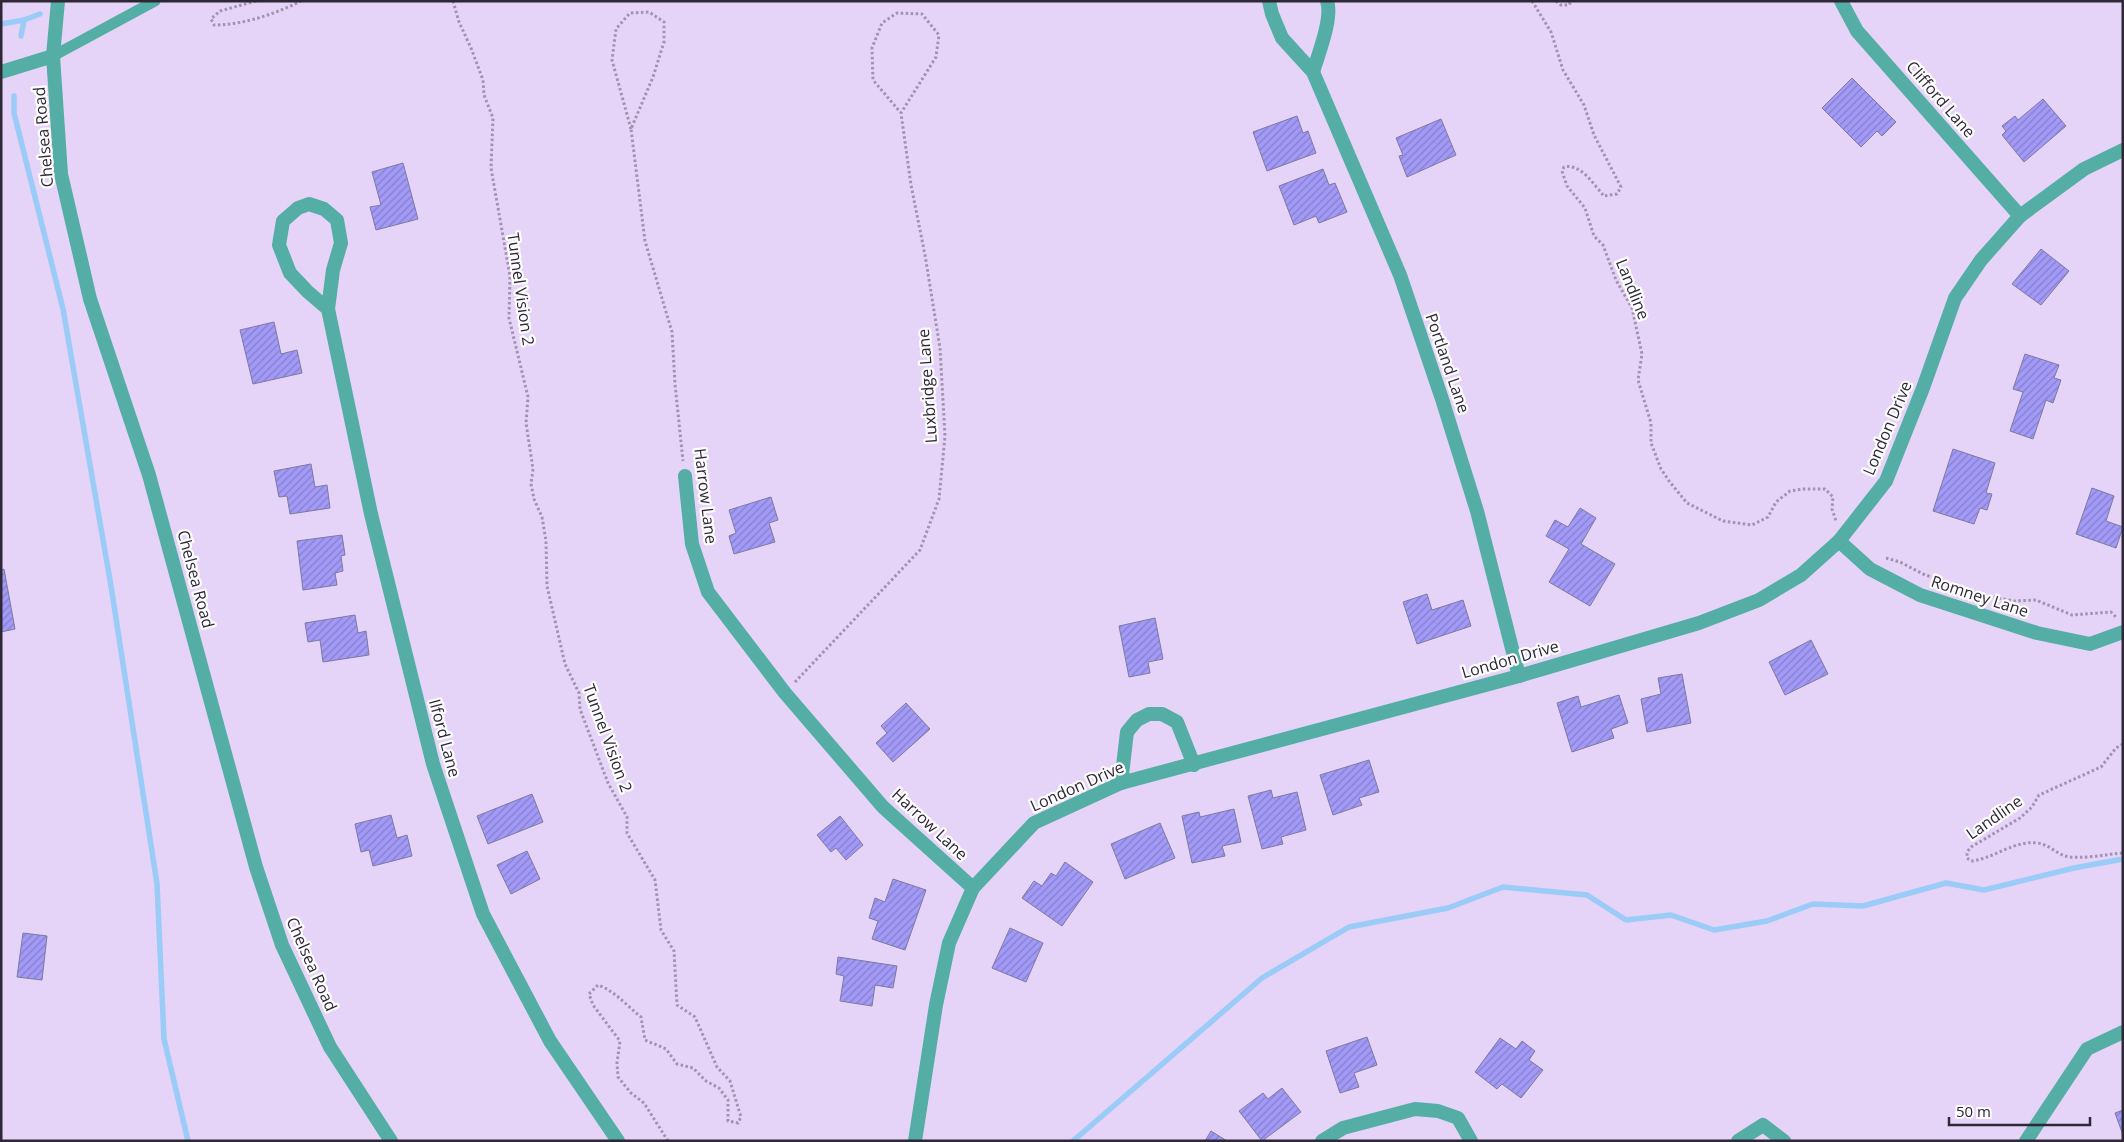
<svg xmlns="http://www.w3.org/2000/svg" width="2124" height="1142" font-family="'Open Sans',sans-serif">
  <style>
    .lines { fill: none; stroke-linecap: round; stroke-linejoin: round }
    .stream { stroke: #9bcbf7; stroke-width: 5.5 }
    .building { fill: url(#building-hatch); stroke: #7c7a9d }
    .path { stroke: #a193af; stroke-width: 3; stroke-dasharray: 2.5 2.5; stroke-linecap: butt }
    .service { stroke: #54aea5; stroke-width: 11 }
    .minor { stroke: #54aea5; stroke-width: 14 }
    .tertiary { stroke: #54aea5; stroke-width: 14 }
    .labels { text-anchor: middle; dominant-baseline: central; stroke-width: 4.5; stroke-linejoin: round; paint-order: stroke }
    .street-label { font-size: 16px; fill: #2e2735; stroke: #fdfdfd }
  </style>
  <defs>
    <pattern id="building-hatch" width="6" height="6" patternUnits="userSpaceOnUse" patternTransform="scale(1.25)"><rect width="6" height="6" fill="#a39af8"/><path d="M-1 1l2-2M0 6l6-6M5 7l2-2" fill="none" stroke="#857eca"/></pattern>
  </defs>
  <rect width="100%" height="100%" fill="#e5d4f8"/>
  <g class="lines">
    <g class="stream">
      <polyline points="1,24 24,20 40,14"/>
      <polyline points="21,36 24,20"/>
      <polyline points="14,96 14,113 63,309 111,586 157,884 164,1039 188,1141"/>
      <polyline points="1073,1141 1262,978 1349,927 1448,908 1503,887 1587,895 1626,920 1671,915 1714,930 1767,921 1813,904 1863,906 1946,883 1984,890 2074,868 2123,859"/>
    </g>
  </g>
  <g class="building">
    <polygon points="1852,78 1896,122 1882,136 1877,131 1861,147 1822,108"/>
    <polygon points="2043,99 2066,126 2024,162 2002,135 2006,131 2002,126 2015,116 2018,120"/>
    <polygon points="1297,116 1303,133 1308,131 1316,153 1267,171 1253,132"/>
    <polygon points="1441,119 1456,155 1407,177 1399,156 1403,155 1396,138"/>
    <polygon points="403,163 418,219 376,230 370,207 381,205 372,172"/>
    <polygon points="1323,169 1329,185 1335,183 1347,212 1319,223 1316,216 1294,225 1279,186"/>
    <polygon points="2041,249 2069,271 2041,305 2012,284"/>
    <polygon points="274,322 281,354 297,350 302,373 253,384 240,330"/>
    <polygon points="2025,354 2059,365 2054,378 2061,380 2053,403 2046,400 2033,439 2010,431 2023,392 2013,389"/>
    <polygon points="1953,449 1995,463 1986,493 1992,494 1987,510 1980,508 1974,524 1933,511"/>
    <polygon points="311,464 315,487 327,485 330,508 290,514 287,496 279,497 274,471"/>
    <polygon points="2092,488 2114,496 2106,521 2123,527 2116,548 2076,534"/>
    <polygon points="771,497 778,520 769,523 775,542 734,554 729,536 736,533 729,510"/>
    <polygon points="1580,508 1596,518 1581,544 1615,564 1590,606 1549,582 1569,549 1546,536 1555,520 1568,527"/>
    <polygon points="342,535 345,555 341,556 343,571 335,573 337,585 303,590 297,541"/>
    <polygon points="4,569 15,629 1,632 1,570"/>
    <polygon points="1427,594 1432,610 1463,600 1471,626 1417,644 1403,602"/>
    <polygon points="355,615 358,633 366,631 369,655 323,662 320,640 308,642 305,623"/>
    <polygon points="1155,618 1163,659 1148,662 1150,673 1129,677 1119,626"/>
    <polygon points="1811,640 1828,674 1785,695 1769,662"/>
    <polygon points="1682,674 1691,723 1647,732 1641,699 1661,694 1658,678"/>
    <polygon points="1619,695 1628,723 1611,729 1614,738 1572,752 1557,703 1578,696 1581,707"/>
    <polygon points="906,703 930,729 893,762 876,743 887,733 881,726"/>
    <polygon points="1369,760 1379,792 1359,798 1362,805 1333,815 1320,775"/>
    <polygon points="1271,790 1273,798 1297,792 1306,830 1281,837 1283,844 1262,849 1248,796"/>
    <polygon points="532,794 543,822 488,844 477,816"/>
    <polygon points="1234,809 1241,842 1222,846 1225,856 1192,863 1182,816 1199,812 1200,817"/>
    <polygon points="391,815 397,838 407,835 412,856 373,866 369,850 361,852 355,824"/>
    <polygon points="840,816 863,845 846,860 836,848 831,852 817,835"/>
    <polygon points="1160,823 1175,858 1125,879 1111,844"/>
    <polygon points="527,851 540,879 511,894 497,865"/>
    <polygon points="1065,862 1093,882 1062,926 1022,898 1034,881 1042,886 1051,873 1056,876"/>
    <polygon points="893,879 926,890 905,950 872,939 878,921 869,918 875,898 885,902"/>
    <polygon points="1010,928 1043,943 1026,982 992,968"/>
    <polygon points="23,933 47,936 42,980 17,977"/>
    <polygon points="838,957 897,966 893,988 875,985 872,1006 840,1001 844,976 836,974"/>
    <polygon points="1367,1037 1377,1065 1354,1073 1359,1087 1340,1093 1326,1051"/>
    <polygon points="1500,1038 1516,1049 1522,1041 1535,1051 1529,1060 1543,1070 1521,1098 1502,1084 1497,1089 1475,1072"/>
    <polygon points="1282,1088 1301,1112 1262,1141 1239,1111 1263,1093 1268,1099"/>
    <polygon points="2123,1110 2123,1135 2115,1113"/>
    <polygon points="1211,1131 1227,1141 1205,1141"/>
  </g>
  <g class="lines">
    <g class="path">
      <path d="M 256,1 L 220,11 L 211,19 L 214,25 C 243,25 275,14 301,1"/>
      <path d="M 453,1 L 459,22 L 471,48 L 483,80 L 484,95 L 493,118 L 491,168 L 510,276 L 509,318 L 528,397 L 526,423 L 533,469 L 531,484 L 534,499 L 542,517 L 546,541 L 547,586 L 565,664 L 579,693 L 580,709 L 608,783 L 627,817 L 627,833 L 655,880 L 661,930 L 674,951 L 677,1005 L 695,1017 L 717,1067 L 730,1081 L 741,1117 L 738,1123 L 728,1121 L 728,1100 L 719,1088 L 706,1081 L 693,1068 L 677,1064 L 666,1049 L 645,1040 L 641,1017 C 627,1006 615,991 598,985 L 589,994 L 593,1005 L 620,1041 L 617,1063 L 618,1077 L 631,1093 L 644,1103 L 668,1141"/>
      <path d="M 1532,1 L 1551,32 L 1563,70 L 1584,105 L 1594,135 L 1621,187 L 1617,194 L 1604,196 C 1594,185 1581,163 1564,167 L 1562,171 L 1567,186 L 1585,208 L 1594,236 L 1603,245 L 1616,280 L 1632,308 L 1642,354 L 1638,380 L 1651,423 L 1651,443 L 1661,469 L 1669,481 L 1687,503 L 1723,521 L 1752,525 L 1768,517 L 1776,502 L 1790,491 L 1803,489 L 1825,489 L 1833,497 L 1832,509 L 1836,521"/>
      <polyline points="1556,1 1561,5 1569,5 1571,1"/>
      <polyline points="631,129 612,60 616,29 630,13 649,12 664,22 664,42 653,77 631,129 645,241 672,332 675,384 683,461"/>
      <polyline points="1886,558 1900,562 1923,574 1979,594 2014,601 2036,600 2072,615 2111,612 2117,618"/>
      <polyline points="795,682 920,550 939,499 945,436 940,348 925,255 911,185 901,113 936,57 939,35 922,14 897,13 882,23 872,48 873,80 901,113"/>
      <path d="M 2123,744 L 2116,748 L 2101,767 L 2039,795 L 2032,807 L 2020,818 L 1971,847 L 1967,852 L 1967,858 L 1971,861 C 1993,859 2014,840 2037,843 C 2048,844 2056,853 2065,856 C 2080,860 2107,854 2123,853"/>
    </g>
    <polyline class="service" points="53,56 155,1"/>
    <g class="minor">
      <polyline points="1269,1 1272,14 1282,38 1313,72 1400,275 1442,399 1477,511 1519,676"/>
      <polyline points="1841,1 1857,31 2020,216"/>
      <path d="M 1313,72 C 1318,55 1333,18 1327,1"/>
      <polyline points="328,309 308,292 290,273 279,245 283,221 298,208 309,204 324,209 337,220 341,243 333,270 328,309 371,514 433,764 483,914 550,1041 618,1141"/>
      <polyline points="685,476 692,544 708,592 785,693 883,807 973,888"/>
      <polyline points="1839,541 1870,569 1920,595 2037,633 2090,644 2123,632"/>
      <polyline points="1121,783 1127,732 1137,720 1149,714 1162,714 1177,722 1194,765"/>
      <polyline points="915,1141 936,1005 949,943 973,888 1034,823 1121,783 1519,676 1699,623 1759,600 1801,575 1839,541 1886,481 1923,388 1955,298 1981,260 2020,216 2084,169 2123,150"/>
      <polyline points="1322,1141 1343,1128 1415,1109 1438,1111 1458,1118 1471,1141"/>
      <polyline points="1738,1141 1763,1125 1784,1141"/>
      <polyline points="2026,1141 2087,1049 2123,1032"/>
    </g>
    <g class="tertiary">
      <polyline points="58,1 53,56 61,174 90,299 149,475 256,867 282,945 330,1047 391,1141"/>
      <polyline points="1,72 53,56"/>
    </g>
  </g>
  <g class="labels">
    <g class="street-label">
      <text transform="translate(1941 99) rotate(49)">Clifford Lane</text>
      <text transform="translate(43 137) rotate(-95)">Chelsea Road</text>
      <text transform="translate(521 289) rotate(82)">Tunnel Vision 2</text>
      <text transform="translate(1633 289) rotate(68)">Landline</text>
      <text transform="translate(1448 363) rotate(71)">Portland Lane</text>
      <text transform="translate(927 386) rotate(-94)">Luxbridge Lane</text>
      <text transform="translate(1887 428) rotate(-67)">London Drive</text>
      <text transform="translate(706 496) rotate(83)">Harrow Lane</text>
      <text transform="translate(196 579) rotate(75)">Chelsea Road</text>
      <text transform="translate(1980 596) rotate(18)">Romney Lane</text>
      <text transform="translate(1510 659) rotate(-16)">London Drive</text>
      <text transform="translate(445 738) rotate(75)">Ilford Lane</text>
      <text transform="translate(608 738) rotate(70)">Tunnel Vision 2</text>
      <text transform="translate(1077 786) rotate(-24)">London Drive</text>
      <text transform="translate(1994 817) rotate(-35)">Landline</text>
      <text transform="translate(930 824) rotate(43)">Harrow Lane</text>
      <text transform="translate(312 964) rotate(66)">Chelsea Road</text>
    </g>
  </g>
  <rect width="2124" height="1142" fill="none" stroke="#2e2735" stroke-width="5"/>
  <path d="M1949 1117v8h141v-8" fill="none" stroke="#2e2735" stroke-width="2.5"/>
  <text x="1956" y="1117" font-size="15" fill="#2e2735" stroke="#fdfdfd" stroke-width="4" paint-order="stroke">50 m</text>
</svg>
